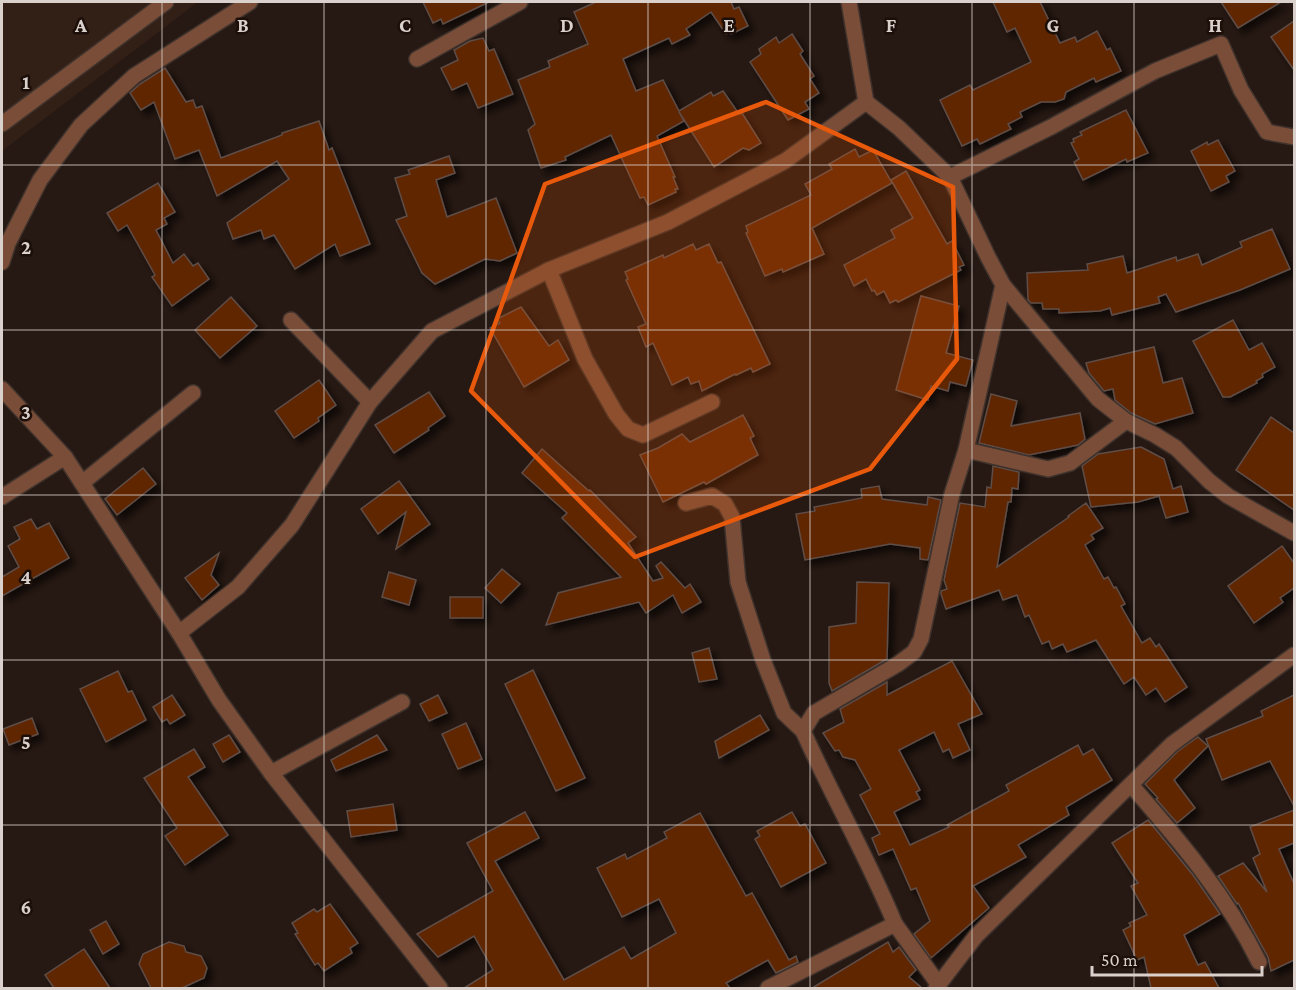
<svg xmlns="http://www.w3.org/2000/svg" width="1296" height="990" font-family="'Crimson Pro',serif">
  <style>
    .built { fill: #321f16 }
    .building { fill: #5f2505; stroke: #5e4d46; stroke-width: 1.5; filter: url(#shadow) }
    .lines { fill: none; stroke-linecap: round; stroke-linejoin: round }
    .minor-casing { stroke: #3f322c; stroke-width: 18 }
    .minor { stroke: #794d37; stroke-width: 15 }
    .marked { fill: #e8590c; fill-opacity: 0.2; stroke: #e8590c; stroke-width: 4.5; stroke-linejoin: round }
    .grid { fill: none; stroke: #dbd1cc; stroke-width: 1.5; stroke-opacity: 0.55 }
    .grid-label { font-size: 20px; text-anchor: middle; font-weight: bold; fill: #dbd1cc; stroke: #1c0f09; stroke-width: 5; stroke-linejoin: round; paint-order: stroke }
  </style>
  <defs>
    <filter id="shadow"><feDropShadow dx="5.5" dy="5.5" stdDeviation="3" flood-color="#0009"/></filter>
  </defs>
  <rect width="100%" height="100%" fill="#261812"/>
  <polygon class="built" points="2,2 198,2 2,151"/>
  <g class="building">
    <polygon points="423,2 489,2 443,24 441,19 433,23"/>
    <polygon points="596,2 731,2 734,9 739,7 748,26 731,34 730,32 726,34 711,12 686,29 690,35 672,44 669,38 623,59 636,91 663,80 679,111 711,92 713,96 723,91 739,114 742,113 761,143 749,150 743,148 714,167 679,112 684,121 657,136 675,177 673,177 678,189 675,189 676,192 648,205 644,197 640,198 611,135 565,157 566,160 541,168 528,130 535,124 518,80 550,67 548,61 588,44 574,12"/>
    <polygon points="993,2 1040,2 1060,43 1075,37 1077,42 1097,31 1107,50 1110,48 1121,71 1096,82 1094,78 1066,92 1064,99 1055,102 1041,102 1020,112 1022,117 1008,124 1011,129 980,144 977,139 962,146 940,100 970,85 973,90 1031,62 1015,28 1007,32"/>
    <polygon points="1221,2 1281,2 1238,28"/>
    <polygon points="1294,21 1294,70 1271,37"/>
    <polygon points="792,34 803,51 800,54 814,76 810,79 819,93 805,102 809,109 788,120 750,62 761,54 759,49 776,37 779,43"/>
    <polygon points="483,38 489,51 494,49 513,94 478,108 467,83 452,90 441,68 458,60 454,50 470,41"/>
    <polygon points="165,68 186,102 193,100 196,108 202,106 221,158 282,135 282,133 319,121 329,150 332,148 370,244 340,256 335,244 295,269 274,235 264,239 261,230 233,239 227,223 289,179 277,161 217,196 199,150 175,159 154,102 141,110 130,93 140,84"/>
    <polygon points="1126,110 1148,153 1127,162 1126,159 1083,180 1074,162 1079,159 1071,143 1074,142 1073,139 1082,135 1080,132"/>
    <polygon points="1218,140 1235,171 1226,176 1229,182 1211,191 1191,151 1207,142 1208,145"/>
    <polygon points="855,149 859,157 873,150 892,183 812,228 824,254 783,272 782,269 765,276 746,233 748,232 746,226 811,195 805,184 832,169 829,164"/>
    <polygon points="449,156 455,173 436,180 447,217 496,198 517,253 500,261 485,259 435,284 422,273 396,220 407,216 395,178 410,174 408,170"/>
    <polygon points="906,171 947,244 952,241 964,265 959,267 961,270 898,302 896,300 890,303 884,291 877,295 874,290 872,291 866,279 854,286 844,265 895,238 891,230 913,218 891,180"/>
    <polygon points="158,183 175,212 164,218 167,224 156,230 173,263 184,254 193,266 198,263 209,279 172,306 152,277 155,275 127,225 118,231 107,213"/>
    <polygon points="1272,229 1290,269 1240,290 1176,312 1166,294 1158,297 1160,303 1112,315 1110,308 1100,311 1059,313 1059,309 1043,309 1042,303 1031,303 1028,300 1027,273 1088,270 1087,264 1123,256 1127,273 1176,257 1177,261 1198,254 1202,265 1242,247 1240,242"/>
    <polygon points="693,244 696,250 709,244 718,263 721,262 770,364 753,372 751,368 736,375 735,374 702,391 699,381 691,384 688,377 672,385 653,343 646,347 638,327 646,324 626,280 628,279 625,272 663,255 664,258"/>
    <polygon points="921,296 959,306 946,353 973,360 966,386 950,382 948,391 931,386 928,400 896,390"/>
    <polygon points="231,297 257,326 220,358 195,330"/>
    <polygon points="521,307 549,346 558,340 569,360 524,387 490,328 500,323 497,319"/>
    <polygon points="1233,320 1249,350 1262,343 1275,367 1262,374 1263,377 1256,381 1257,383 1230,397 1223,397 1193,341"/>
    <polygon points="1154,347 1163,383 1182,378 1193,413 1155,424 1131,413 1115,400 1113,389 1104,391 1089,373 1086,363"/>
    <polygon points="319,380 336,405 318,418 319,421 294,438 275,411"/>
    <polygon points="429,392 445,416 428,428 429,430 394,453 375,425"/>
    <polygon points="991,394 1017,401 1011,426 1080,413 1085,439 1078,445 1029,455 979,443"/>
    <polygon points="743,415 754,436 750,438 758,455 706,484 704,482 663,502 640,455 658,448 682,434 690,442"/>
    <polygon points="1271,417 1294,433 1294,510 1236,470"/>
    <polygon points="1141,447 1164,459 1173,489 1181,486 1188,512 1166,518 1159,496 1138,502 1091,507 1082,466 1098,454"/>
    <polygon points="542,449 589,491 590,490 636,537 628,543 653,581 663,578 656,566 661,562 685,588 690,584 701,602 682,613 673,595 646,613 639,602 546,625 558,593 621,577 562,518 567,513 522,473"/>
    <polygon points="993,466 1019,472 1018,489 1012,488 1011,502 1008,502 997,567 1069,517 1068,516 1086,503 1103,528 1091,535 1094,539 1085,545 1104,579 1108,577 1114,588 1116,587 1125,604 1121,606 1142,643 1150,638 1156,647 1159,644 1187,687 1165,702 1156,688 1146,695 1134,677 1124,684 1096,640 1067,652 1063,644 1052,649 1049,641 1042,644 1029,615 1025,617 1017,595 1003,600 999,590 946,609 941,594 941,591 947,589 944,580 960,503 985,507 987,487 991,488"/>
    <polygon points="143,468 156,484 117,515 105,499"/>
    <polygon points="399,481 430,524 396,549 406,512 378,534 361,509"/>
    <polygon points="879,486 882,499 927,505 928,497 941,500 928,560 920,559 920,548 890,544 805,560 796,514 815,511 814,507 862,498 861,489"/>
    <polygon points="31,519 37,529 49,523 69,558 2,596 2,577 19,567 8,546 20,539 14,527"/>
    <polygon points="1282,546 1294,563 1294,588 1280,598 1283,602 1254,623 1228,586"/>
    <polygon points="219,553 211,575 219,585 202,600 185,578"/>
    <polygon points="502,569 520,584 501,603 485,588"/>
    <polygon points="389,572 416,580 409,605 382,597"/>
    <polygon points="857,582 889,583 887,659 832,691 829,683 829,627 856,623"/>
    <rect x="450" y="597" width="33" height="21"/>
    <polygon points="709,648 717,679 699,682 692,653"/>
    <polygon points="952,661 982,714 958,724 970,750 953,758 949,749 943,752 934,732 899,750 920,790 916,792 920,799 894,812 910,845 949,827 947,825 1009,791 1006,785 1078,745 1083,755 1093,749 1112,780 1066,807 1069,815 1018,845 1026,857 973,886 989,908 931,958 914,934 930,921 916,888 911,890 893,849 879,855 872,838 880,834 860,795 871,789 855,760 843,757 839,750 835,751 823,733 844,722 840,709 887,682 887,695"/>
    <polygon points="533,670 585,778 556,791 505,684"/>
    <polygon points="118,671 128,692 132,691 146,720 106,742 80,689"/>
    <polygon points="172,695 185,715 170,724 167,719 162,722 153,707"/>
    <polygon points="438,695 447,713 429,721 420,704"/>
    <polygon points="1294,695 1294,806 1270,761 1222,780 1206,739 1263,716 1261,711"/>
    <polygon points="760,715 769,730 719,758 715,741"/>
    <polygon points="32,718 38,734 9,745 3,729"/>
    <polygon points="466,723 482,759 458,769 442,734"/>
    <polygon points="229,735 240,752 223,762 213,744"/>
    <polygon points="377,735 387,750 336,771 331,760"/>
    <polygon points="1198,737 1208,746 1174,780 1195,808 1177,823 1156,799 1158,798 1145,784 1178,751"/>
    <polygon points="194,749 205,767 188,777 228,835 185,865 165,836 177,828 144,778"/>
    <polygon points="393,804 397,830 351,837 347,811"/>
    <polygon points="1294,810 1294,843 1279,849 1294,884 1294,960 1271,971 1268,957 1238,903 1237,904 1218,876 1243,863 1267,892 1253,858 1260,854 1250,827"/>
    <polygon points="525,812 539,838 495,861 564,980 624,947 631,959 676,933 659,899 622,917 597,868 625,854 627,859 667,838 664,832 700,813 746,896 752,893 789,960 796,956 798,962 776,973 768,960 726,983 730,988 464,988 493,970 474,936 438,957 417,934 493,891 467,843"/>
    <polygon points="792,812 800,826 805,824 826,863 781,887 755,839 760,836 757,831"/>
    <polygon points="1148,820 1193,875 1220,914 1184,935 1198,965 1205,962 1219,988 1151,988 1144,957 1137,960 1123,930 1131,926 1129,923 1147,915 1131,886 1138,883 1112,843"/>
    <polygon points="330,904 358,943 350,948 352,953 324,971 318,963 315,965 295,934 298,933 292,923 314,909 317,912"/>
    <polygon points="106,921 119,944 103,954 90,930"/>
    <polygon points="169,942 184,946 186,952 201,956 207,968 204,978 182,988 151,988 139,964 143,954"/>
    <polygon points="888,942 893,952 899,947 916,970 909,977 922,988 812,988"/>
    <polygon points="84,949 110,988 54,988 45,975"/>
  </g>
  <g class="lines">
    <g class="minor-casing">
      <g id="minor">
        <polyline points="849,2 866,102 899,128 950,177 988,257 1003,285 1098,399 1126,421 1155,435 1176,448 1209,481 1228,496 1294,533"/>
        <polyline points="417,59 520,2"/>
        <polyline points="2,124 166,2"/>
        <polyline points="950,177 1051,127 1155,71 1221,44 1241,90 1267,132 1294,137"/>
        <polyline points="2,262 8,243 40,180 81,125 134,76 250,2"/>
        <polyline points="549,270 585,359 616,414 628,429 643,435 712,402"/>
        <polyline points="291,320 370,402"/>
        <polyline points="2,389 65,457 179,633 219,700 271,773 440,988"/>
        <polyline points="966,450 1048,469 1070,463 1126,421"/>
        <polyline points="82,483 193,393"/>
        <polyline points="2,497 65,457"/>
        <polyline points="686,503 712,496 725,504 732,517 738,582 763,660 784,713 803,731"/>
        <polyline points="179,633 238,587 292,525 370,402 432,331 549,270 668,222 785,161 866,102"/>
        <polyline points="271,773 402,702"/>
        <path d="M 1131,785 C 1179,840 1226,895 1259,962"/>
        <path d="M 895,924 C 868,858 832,796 803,731 L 814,713 L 898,664 L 914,652 L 921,639 L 952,494 L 966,450 L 1003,285"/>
        <polyline points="768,988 895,924 939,985"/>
        <polyline points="936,988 976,936 1172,744 1294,655"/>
      </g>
    </g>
    <use href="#minor" class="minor"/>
  </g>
  <path class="marked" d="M 766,102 L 953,187 L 957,359 L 870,469 L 635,557 L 471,391 L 545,184 Z"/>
  <path class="grid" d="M 162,2 L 162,988M 324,2 L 324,988M 486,2 L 486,988M 648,2 L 648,988M 810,2 L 810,988M 972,2 L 972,988M 1134,2 L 1134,988M 2,165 L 1294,165M 2,330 L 1294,330M 2,495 L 1294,495M 2,660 L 1294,660M 2,825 L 1294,825"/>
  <g class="grid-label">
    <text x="81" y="32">A</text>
    <text x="243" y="32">B</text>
    <text x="405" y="32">C</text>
    <text x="567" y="32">D</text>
    <text x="729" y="32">E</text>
    <text x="891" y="32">F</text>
    <text x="1053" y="32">G</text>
    <text x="1215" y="32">H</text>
    <text x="26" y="89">1</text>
    <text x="26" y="254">2</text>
    <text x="26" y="419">3</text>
    <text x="26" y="584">4</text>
    <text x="26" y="749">5</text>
    <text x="26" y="914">6</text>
  </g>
  <rect width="1296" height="990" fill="none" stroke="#dbd1cc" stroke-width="6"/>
  <path d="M1092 966v9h170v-9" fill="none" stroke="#dbd1cc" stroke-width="3"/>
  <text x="1101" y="966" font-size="18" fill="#dbd1cc" stroke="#1c0f09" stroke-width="4.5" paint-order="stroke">50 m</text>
</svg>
